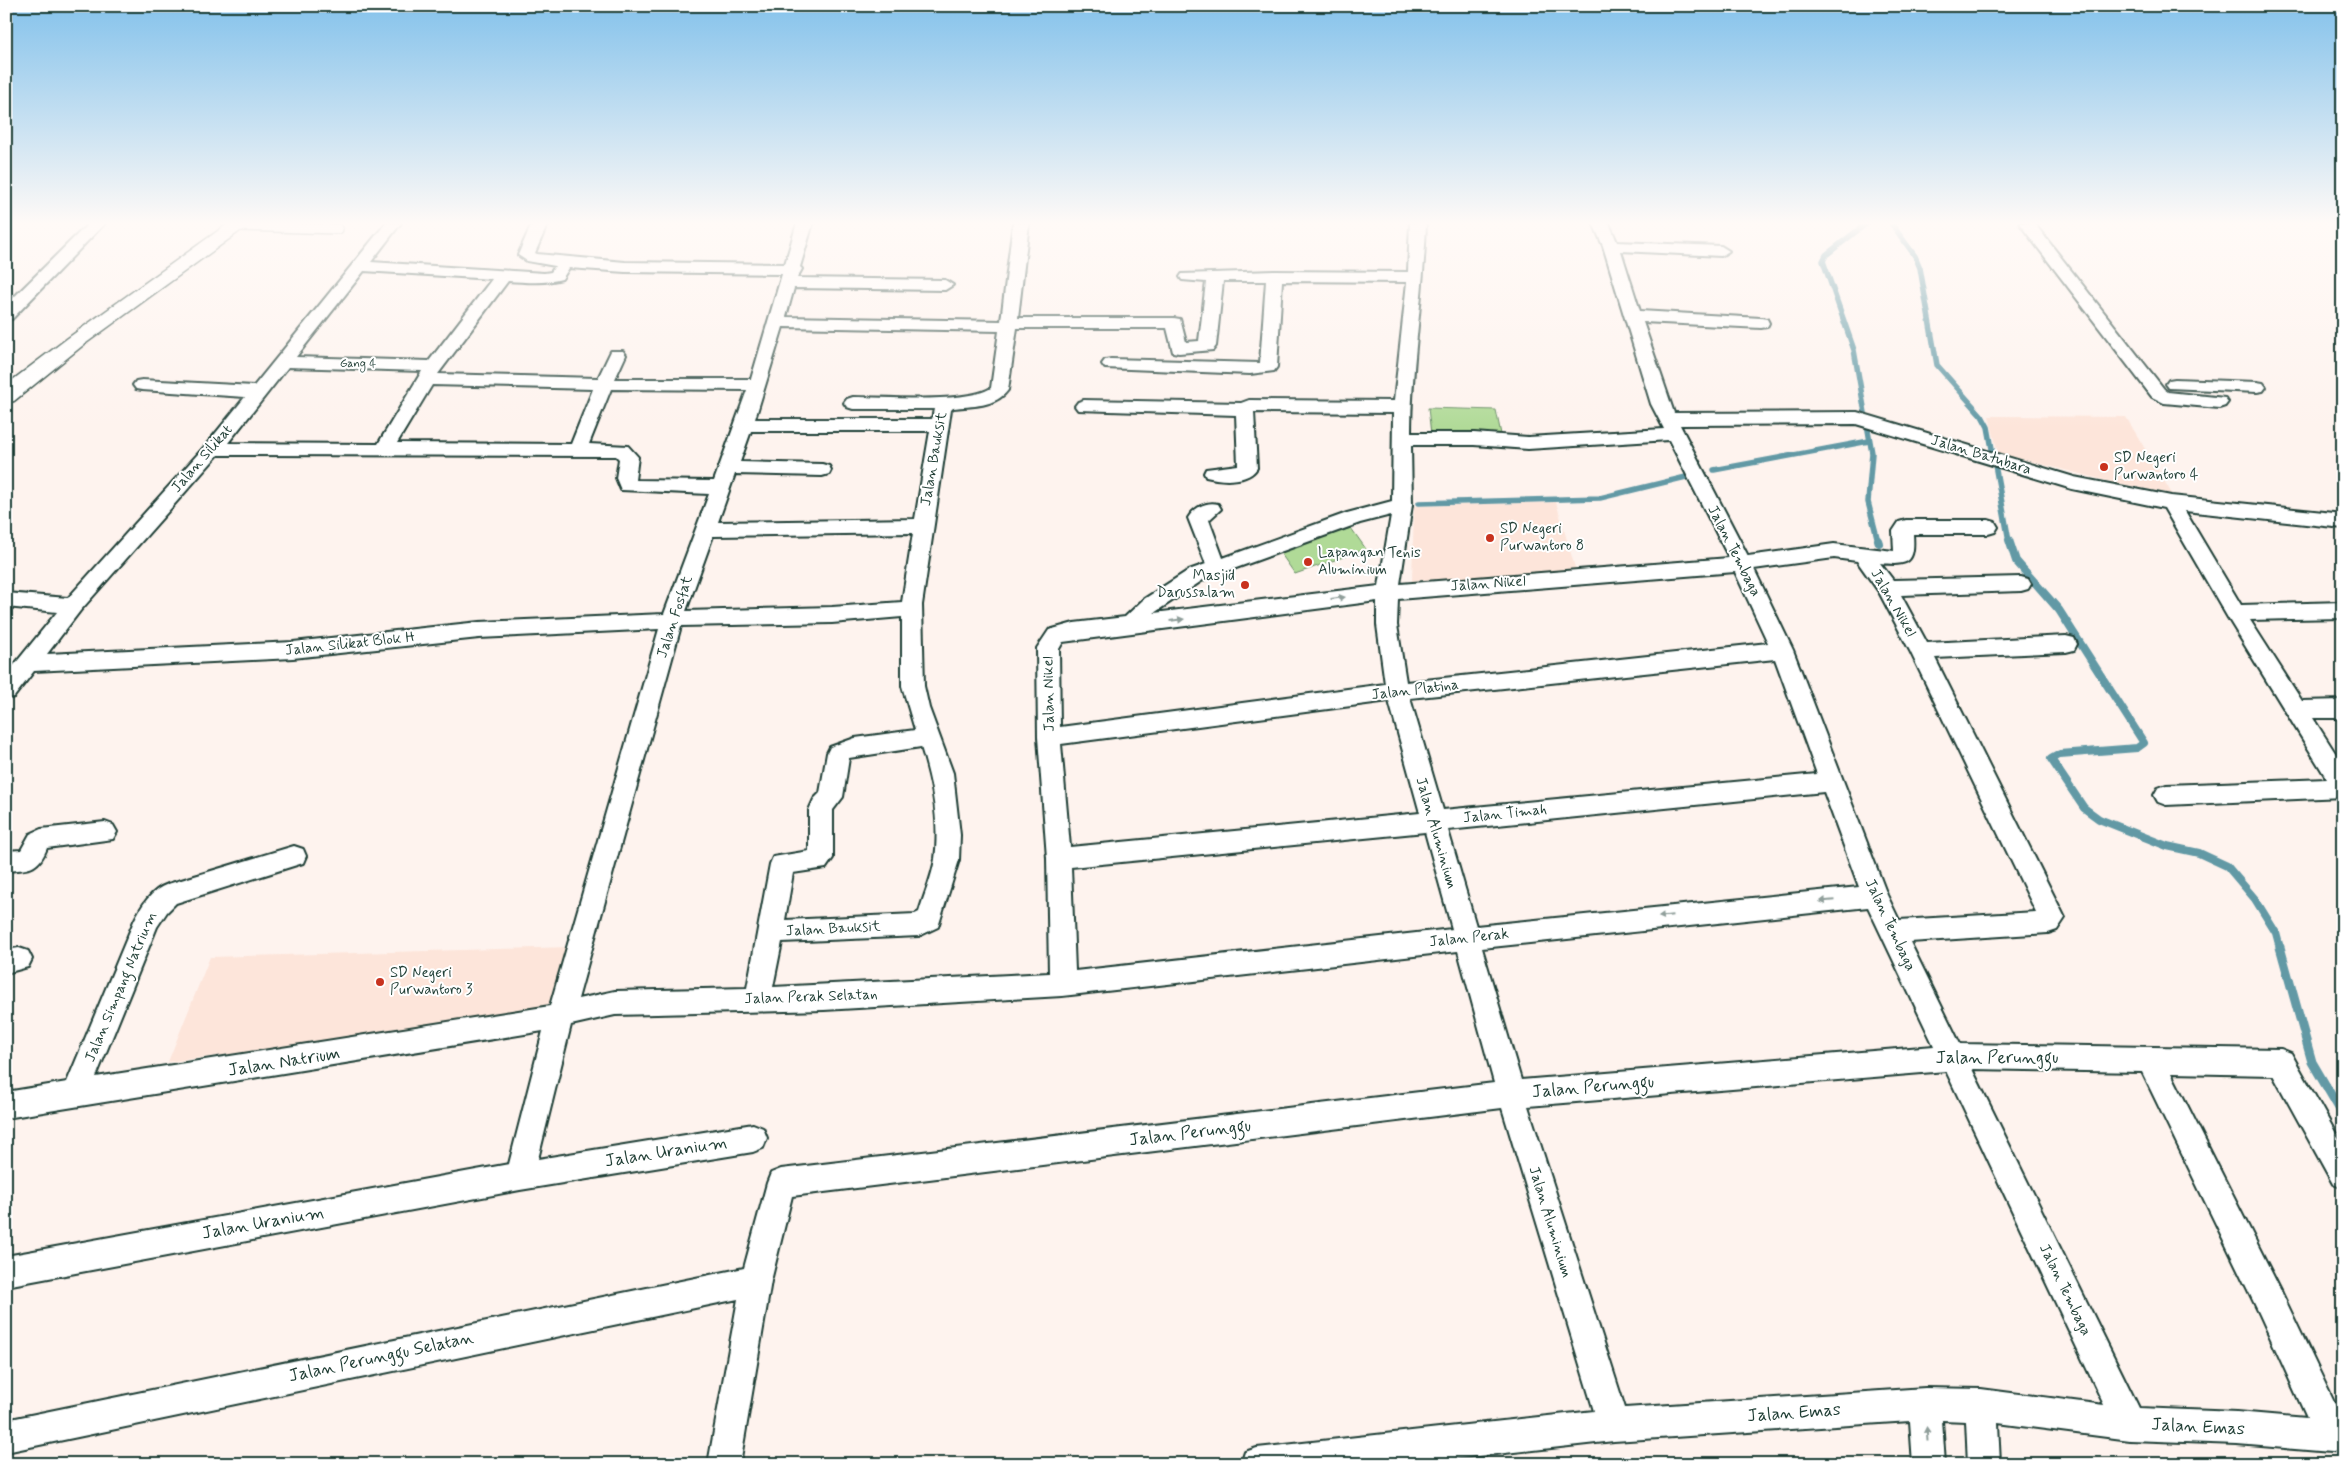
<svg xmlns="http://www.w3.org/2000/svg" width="2349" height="1470" font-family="Mynerve,sans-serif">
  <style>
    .built { fill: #fde5da }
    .green { fill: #b0da97; stroke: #688c66 }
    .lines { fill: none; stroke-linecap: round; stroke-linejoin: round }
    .stream-far2 { stroke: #6299a5; stroke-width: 5.5 }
    .stream-far1 { stroke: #6299a5; stroke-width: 8 }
    .stream { stroke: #6299a5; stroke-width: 9 }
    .service-casing { stroke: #1f3d34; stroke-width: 12 }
    .minor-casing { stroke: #1f3d34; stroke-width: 4 }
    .primary-casing { stroke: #1f3d34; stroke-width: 3 }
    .service { stroke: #fff; stroke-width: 9 }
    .minor { fill: #fff; fill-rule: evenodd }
    .primary { fill: #fff; fill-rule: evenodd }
    .oneway { fill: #8f9e9a }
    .poi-dot { fill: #c8321e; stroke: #fff; stroke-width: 2 }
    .labels { text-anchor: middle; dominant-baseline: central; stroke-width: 4; stroke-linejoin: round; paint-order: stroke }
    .far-street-label { font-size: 12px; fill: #1f3d34; stroke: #fff }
    .street-label { font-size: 15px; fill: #1f3d34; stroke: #fff }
    .poi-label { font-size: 15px; fill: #1f3d34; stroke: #fff; text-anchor: start }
    .near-street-label { font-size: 18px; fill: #1f3d34; stroke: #fff }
  </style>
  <rect width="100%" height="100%" fill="#fef3ee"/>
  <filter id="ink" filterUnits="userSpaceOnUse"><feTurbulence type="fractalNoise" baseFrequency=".02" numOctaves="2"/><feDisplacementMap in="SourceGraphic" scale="10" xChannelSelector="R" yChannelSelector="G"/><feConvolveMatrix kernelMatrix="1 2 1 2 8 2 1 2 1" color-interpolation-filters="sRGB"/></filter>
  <g filter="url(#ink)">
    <g class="built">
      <polygon points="1989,416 2126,417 2172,494 2108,481 1998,453"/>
      <polygon points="1556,502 1576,571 1412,581 1414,506"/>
      <polygon points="570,947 554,1007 543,1014 168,1062 210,957"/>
    </g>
    <g class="green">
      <polygon points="1428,408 1496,410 1502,439 1431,434"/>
      <polygon points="1351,528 1366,549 1295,574 1279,551"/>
    </g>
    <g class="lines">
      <g class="stream-far2">
        <polyline points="1867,223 1826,255 1823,261 1854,350 1872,453 1868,502 1878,541"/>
        <polyline points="1891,223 1915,256 1920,268 1937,365 1982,416 1988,427 2009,541"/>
        <polyline points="1714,470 1869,441"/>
        <polyline points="1419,503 1600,498 1686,477"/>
      </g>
      <g class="stream-far1">
        <polyline points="1878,540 1879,543"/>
        <polyline points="2009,540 2016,561 2059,610 2144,743 2137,748 2060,754 2051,759 2084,808 2099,819 2167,846 2199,853 2227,866 2255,899 2276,933 2280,948"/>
      </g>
      <polyline class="stream" points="2280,947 2312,1062 2343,1115"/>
      <g class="service-casing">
        <polyline id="service" points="239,226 338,229"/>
      </g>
      <g class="minor-casing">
        <g id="minor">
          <polygon points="89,223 105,223 12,319 6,320 6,305"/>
          <path d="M 386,223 L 401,223 L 371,262 L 544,273 L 551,272 L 555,266 L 527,261 L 518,255 L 532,223 L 548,223 L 535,253 L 537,254 L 625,262 L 785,264 L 797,223 L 813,223 L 800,267 L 802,269 L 797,278 L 945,280 L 953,285 L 945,290 L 794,288 L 786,317 L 1001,321 L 1013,223 L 1029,223 L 1018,318 L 1174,318 L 1180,319 L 1186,342 L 1199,341 L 1206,282 L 1182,280 L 1180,277 L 1182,274 L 1274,271 L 1408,272 L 1410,223 L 1426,223 C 1424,293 1411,363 1411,433 L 1474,433 L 1528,437 L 1664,429 L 1651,404 L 1603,246 L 1593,223 L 1609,223 L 1617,242 L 1721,246 L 1729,251 L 1721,256 L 1621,251 L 1640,311 L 1761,318 L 1767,319 L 1769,323 L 1767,327 L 1761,328 L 1643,322 L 1674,413 L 1857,412 L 2074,477 L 2171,496 L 2343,514 L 2343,528 L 2185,511 L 2241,605 L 2343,602 L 2343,618 L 2250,620 L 2302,701 L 2343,700 L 2343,718 L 2313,718 L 2343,765 L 2343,797 L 2166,805 L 2158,802 L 2154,795 L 2158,788 L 2166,785 L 2327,779 L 2228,618 L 2164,508 L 2072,489 L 1856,424 L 1680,425 L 1748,556 L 1834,544 L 1894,551 L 1893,531 L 1899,522 L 1906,520 L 1988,520 L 1995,522 L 1998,527 L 1995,532 L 1988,534 L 1913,534 C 1915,563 1909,566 1880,563 L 1893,580 L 2021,577 L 2028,579 L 2031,584 L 2028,589 L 2021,591 L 1901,595 L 1927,643 L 2066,636 L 2074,638 L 2077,644 L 2074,650 L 2066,652 L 1935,658 L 2065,918 L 2057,930 L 2048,933 L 1910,942 L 1960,1044 L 2281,1049 L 2291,1053 L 2343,1146 L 2343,1188 L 2333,1184 L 2273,1075 L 2171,1073 L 2282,1293 L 2343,1421 L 2343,1453 L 2237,1444 L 2130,1440 L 1998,1423 L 2000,1464 L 1968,1464 L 1966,1421 L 1942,1420 L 1945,1464 L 1913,1464 L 1910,1421 L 1614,1441 L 1407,1464 L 1241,1464 L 1245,1452 L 1257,1448 L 1594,1411 L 1502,1108 L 792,1196 L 771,1281 L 740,1464 L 708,1464 L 738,1299 L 6,1452 L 6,1420 L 744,1268 L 767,1183 L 771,1173 L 781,1169 L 1494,1083 L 1458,951 L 1062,996 L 824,1010 L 615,1015 L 571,1025 L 538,1159 L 753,1124 L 763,1128 L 767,1138 L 763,1148 L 753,1152 L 520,1190 L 6,1286 L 6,1256 L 509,1164 L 543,1031 L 6,1118 L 6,1092 L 67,1082 L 134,921 C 142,905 151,890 168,884 L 294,846 L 303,849 L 306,856 L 303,863 L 176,903 L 167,912 L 157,927 L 96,1077 L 550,1006 L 659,629 L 479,638 L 293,658 L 34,671 L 14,697 L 6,699 L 6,675 L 57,612 L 6,607 L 6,593 L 68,598 L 206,445 L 245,397 L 142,390 L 136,389 L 133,385 L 136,381 L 142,380 L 254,386 ZM 569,268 L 625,272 L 782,274 L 751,379 L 615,379 L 626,355 L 623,351 L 611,351 L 598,378 L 438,374 L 508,281 C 526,282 544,284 562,279 ZM 364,271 L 492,279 L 429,361 L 296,357 ZM 1223,281 L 1266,281 L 1260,363 L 1111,359 L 1105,360 L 1102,364 L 1105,368 L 1250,374 L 1274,371 L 1277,367 L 1282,281 L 1407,282 L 1394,401 L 1249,400 L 1241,403 L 1084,400 L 1078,402 L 1075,406 L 1078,410 L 1236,415 L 1238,465 L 1206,469 L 1204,473 L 1206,477 C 1221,481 1248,483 1257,468 L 1254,412 L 1393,413 L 1392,501 L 1347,513 L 1223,558 L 1209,520 L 1221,509 L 1218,504 C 1206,501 1194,508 1188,518 L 1206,564 L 1189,570 L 1144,599 L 1125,617 L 1074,623 L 1049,630 L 1037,648 L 1038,737 L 1047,858 L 1049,973 L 773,987 L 782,942 L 919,936 L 938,927 L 959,860 L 960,835 L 953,773 L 929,708 L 924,686 L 922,605 L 951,410 L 953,408 C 971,406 996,407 1008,390 L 1017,328 L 1167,328 L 1173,352 L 1179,353 L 1213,350 L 1216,346 ZM 783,327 L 999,331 L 991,388 C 965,404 885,397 853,397 L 847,399 L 844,403 L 847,407 L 853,409 L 934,409 L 932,419 L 755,419 ZM 288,367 L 422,371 L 378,444 L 228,443 ZM 432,385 L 593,389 L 571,444 L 397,443 ZM 611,389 L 747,390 L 714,481 L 635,480 L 638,457 L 628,446 L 589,444 ZM 751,431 L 930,431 L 915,519 L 718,522 L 735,474 L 822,476 L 829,474 L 831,470 L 829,466 L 822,464 L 740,462 ZM 1669,440 L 1729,558 L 1400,584 L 1412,505 L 1411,445 L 1474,445 L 1528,449 ZM 218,455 L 616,456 L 619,459 L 616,478 L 621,490 L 709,494 L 664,614 L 479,622 L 293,642 L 47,654 L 80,611 ZM 1391,515 L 1379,586 L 1154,613 L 1203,580 L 1360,523 ZM 913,533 L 902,602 L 832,607 L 686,611 L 713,536 ZM 1834,558 L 1857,561 L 1879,592 L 1910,651 L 2036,912 L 1899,920 L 1887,895 L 1793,650 L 1754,569 ZM 1735,572 L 1768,643 L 1406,682 L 1397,625 L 1398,599 ZM 1377,601 L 1377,625 L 1385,684 L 1060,727 L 1059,649 L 1063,642 ZM 902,617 L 902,686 L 915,730 L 855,738 L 830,747 L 827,753 L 820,793 L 814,799 L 809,810 L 809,851 L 773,857 L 770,864 L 747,988 L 615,991 L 578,999 L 681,626 L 832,623 ZM 1775,659 L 1817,774 L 1443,810 L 1410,698 ZM 1389,701 L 1420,813 L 1070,847 L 1061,744 ZM 921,747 C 932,781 940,823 935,859 C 932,877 924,895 919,912 L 915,914 L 785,920 L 793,873 L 826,868 L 833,858 L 833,810 L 843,797 L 849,758 ZM 1824,792 L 1859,887 L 1476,926 L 1448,830 ZM 1425,832 L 1452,929 L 1075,971 L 1071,867 ZM 1868,907 L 1934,1046 L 1521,1080 L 1482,948 ZM 1972,1069 L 2142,1072 L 2260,1315 L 2307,1418 L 2237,1412 L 2139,1408 ZM 1946,1071 L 2104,1405 L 1981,1389 L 1925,1388 L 1625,1408 L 1528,1106 Z"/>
          <polygon points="2019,223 2034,223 2164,389 2168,392 2225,398 2228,402 2225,406 2219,408 2164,403 2152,397"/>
          <polygon points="2175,379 2257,382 2263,383 2266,387 2263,391 2257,392 2169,388 2166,384 2169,380"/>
          <path d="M 105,822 L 113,825 L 117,832 L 113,839 L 47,848 C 38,871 28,869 6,871 L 6,851 L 21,850 L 30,834 L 41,829 Z"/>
          <polygon points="19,948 28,951 32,959 28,967 6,973 6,950"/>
        </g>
      </g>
      <g class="primary-casing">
        <polygon id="primary" points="229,223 251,223 82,346 14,401 6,403 6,385 68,338"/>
      </g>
      <use href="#service" class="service"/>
      <use href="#minor" class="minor"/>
      <use href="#primary" class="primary"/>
    </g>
    <defs><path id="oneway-solid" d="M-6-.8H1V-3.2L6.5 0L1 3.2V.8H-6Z" transform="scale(1.25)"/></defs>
    <g class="oneway">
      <use href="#oneway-solid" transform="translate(1338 598) rotate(-7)"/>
      <use href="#oneway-solid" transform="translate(1177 620) rotate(-7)"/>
      <use href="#oneway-solid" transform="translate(1827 901) rotate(175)"/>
      <use href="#oneway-solid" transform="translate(1665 916) rotate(174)"/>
      <use href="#oneway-solid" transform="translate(1927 1434) rotate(-94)"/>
    </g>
  </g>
  <linearGradient id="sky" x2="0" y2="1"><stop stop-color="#84c2eb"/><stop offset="0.52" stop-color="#fffaf7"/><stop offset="1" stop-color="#fffaf7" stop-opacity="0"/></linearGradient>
  <rect width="2349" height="429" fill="url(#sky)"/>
  <g class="poi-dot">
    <circle cx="2104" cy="467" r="5"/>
    <circle cx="1490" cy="538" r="5"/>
    <circle cx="1308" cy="562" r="5"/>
    <circle cx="1245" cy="585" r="5"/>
    <circle cx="380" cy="982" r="5"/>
  </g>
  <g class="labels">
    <g class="far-street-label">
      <text transform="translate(358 364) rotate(1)">Gang 4</text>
    </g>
    <g class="street-label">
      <text transform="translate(1981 455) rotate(17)">Jalan Batubara</text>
      <text transform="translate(202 459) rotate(-49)">Jalan Silikat</text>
      <text transform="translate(934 459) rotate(-80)">Jalan Bauksit</text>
      <text transform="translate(1734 551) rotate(63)">Jalan Tembaga</text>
      <text transform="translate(1488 584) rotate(-4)">Jalan Nikel</text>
      <text transform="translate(1893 603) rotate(60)">Jalan Nikel</text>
      <text transform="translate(675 617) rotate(-72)">Jalan Fosfat</text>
      <text transform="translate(350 644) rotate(-6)">Jalan Silikat Blok H</text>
      <text transform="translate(1415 690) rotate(-7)">Jalan Platina</text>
      <text transform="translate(1049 694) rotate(-91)">Jalan Nikel</text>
      <text transform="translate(1505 814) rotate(-6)">Jalan Timah</text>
      <text transform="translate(1436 833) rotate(74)">Jalan Aluminium</text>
      <text transform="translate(1890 925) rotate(65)">Jalan Tembaga</text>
      <text transform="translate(833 929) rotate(-3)">Jalan Bauksit</text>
      <text transform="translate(1469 938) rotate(-6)">Jalan Perak</text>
      <text transform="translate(121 987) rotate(-67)">Jalan Simpang Natrium</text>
      <text transform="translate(811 997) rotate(-2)">Jalan Perak Selatan</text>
      <text transform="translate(1550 1222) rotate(73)">Jalan Aluminium</text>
      <text transform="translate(2065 1290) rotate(64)">Jalan Tembaga</text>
    </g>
    <g class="poi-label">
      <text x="2114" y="458">SD Negeri<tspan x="2114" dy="17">Purwantoro 4</tspan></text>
      <text x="1500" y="529">SD Negeri<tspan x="1500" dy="17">Purwantoro 8</tspan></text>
      <text x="1318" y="553">Lapangan Tenis<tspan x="1318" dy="17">Aluminium</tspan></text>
      <text x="1235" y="576" text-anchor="end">Masjid<tspan x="1235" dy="17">Darussalam</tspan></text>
      <text x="390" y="973">SD Negeri<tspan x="390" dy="17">Purwantoro 3</tspan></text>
    </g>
    <g class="near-street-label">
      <text x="1997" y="1058">Jalan Perunggu</text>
      <text transform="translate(284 1062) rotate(-9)">Jalan Natrium</text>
      <text transform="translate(1593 1087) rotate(-5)">Jalan Perunggu</text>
      <text transform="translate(1190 1133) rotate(-7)">Jalan Perunggu</text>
      <text transform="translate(666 1152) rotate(-9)">Jalan Uranium</text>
      <text transform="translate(263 1223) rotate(-10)">Jalan Uranium</text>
      <text transform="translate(381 1357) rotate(-12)">Jalan Perunggu Selatan</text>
      <text transform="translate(1794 1413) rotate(-4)">Jalan Emas</text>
      <text transform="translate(2198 1427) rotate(3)">Jalan Emas</text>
    </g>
  </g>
  <rect width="2349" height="1470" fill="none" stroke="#fff" stroke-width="25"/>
  <rect x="12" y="12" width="2324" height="1445" fill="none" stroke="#1f3d34" stroke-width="2" filter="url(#ink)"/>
</svg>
